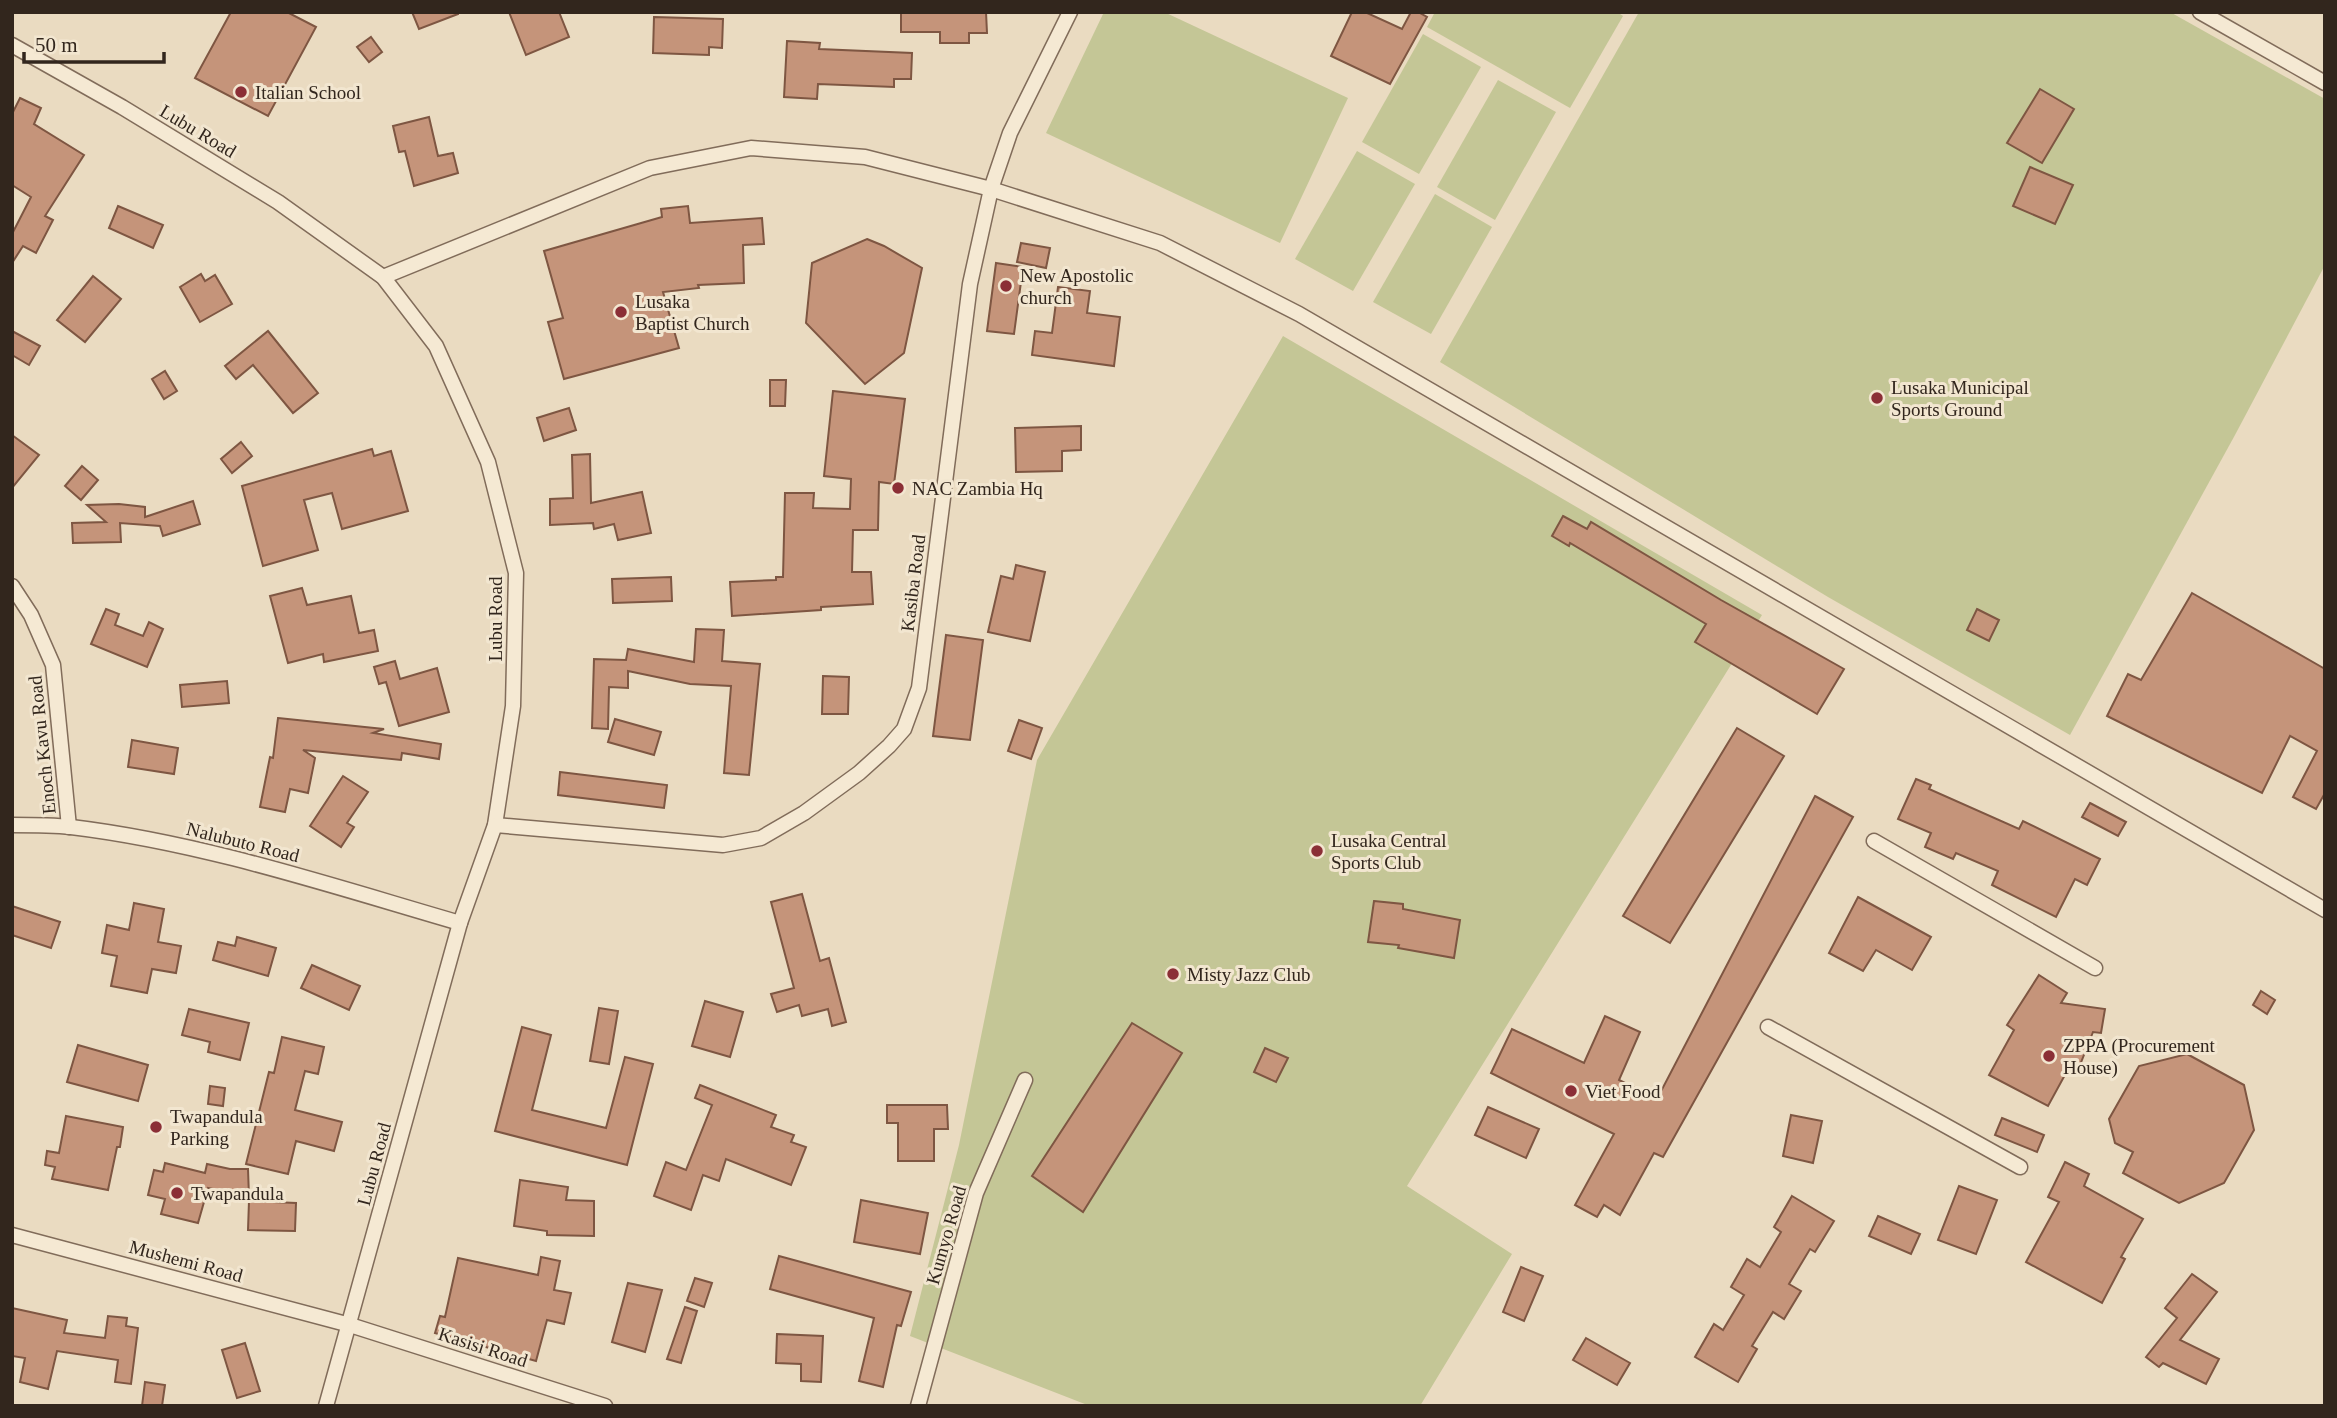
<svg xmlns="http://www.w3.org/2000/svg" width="2337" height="1418" font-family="'Times New Roman',serif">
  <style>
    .green { fill: #c4c696 }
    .building { fill: #c5947a; stroke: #7e5642; stroke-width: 2 }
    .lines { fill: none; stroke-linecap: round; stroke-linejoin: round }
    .street-casing { stroke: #816c5a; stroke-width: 17 }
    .street { stroke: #f5e9d3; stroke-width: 14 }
    .poi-dot { fill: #8b2f36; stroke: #f2e6d0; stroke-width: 2.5 }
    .labels { text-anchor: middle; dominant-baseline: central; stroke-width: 6; stroke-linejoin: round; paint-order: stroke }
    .poi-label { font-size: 19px; fill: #32261d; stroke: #f2e6d0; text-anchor: start }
    .street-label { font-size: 19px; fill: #32261d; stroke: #f2e6d0 }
  </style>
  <rect width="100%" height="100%" fill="#eadbc1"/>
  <g class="green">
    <polygon points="1104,12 1164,12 1348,98 1280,243 1046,133"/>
    <polygon points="1435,12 1617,12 1623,16 1570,108 1427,27"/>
    <polygon points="1639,12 2170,12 2325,99 2325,265 2235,435 2070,735 1828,597 1440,362"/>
    <polygon points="1423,34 1481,67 1419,174 1362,142"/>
    <polygon points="1498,80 1556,112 1495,220 1437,187"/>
    <polygon points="1357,151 1415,184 1353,291 1295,259"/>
    <polygon points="1435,194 1492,227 1431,334 1373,302"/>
    <polygon points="1283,336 1762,615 1407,1186 1512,1254 1420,1406 1090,1406 910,1336 959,1145 1037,760"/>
  </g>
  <g class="building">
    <polygon points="231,12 287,12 316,27 268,116 195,78"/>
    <polygon points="412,12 458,12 458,14 419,29"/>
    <polygon points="509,12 559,12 569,37 526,55"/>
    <polygon points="901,12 986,12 987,33 969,33 969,43 940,43 940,32 901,32"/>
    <polygon points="1352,12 1365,12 1402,29 1411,12 1418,12 1427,17 1390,84 1331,56"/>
    <polygon points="654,17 723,19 722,48 709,47 709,55 653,53"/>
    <polygon points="371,37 382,52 369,62 357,47"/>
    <polygon points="787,41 820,43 819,49 912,53 911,79 894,79 894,87 818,84 817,99 784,97"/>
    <polygon points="2040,89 2074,109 2042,163 2007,143"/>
    <polygon points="20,98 41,108 34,124 84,155 45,216 53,220 36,253 23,246 12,263 12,234 31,197 12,185 12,114"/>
    <polygon points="429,117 438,156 453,153 458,173 414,186 405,151 399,152 393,126"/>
    <polygon points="2030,167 2073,185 2055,224 2013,206"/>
    <polygon points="118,206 163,225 153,248 109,228"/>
    <polygon points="688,206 690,223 762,218 764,244 743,245 744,283 698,285 699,288 663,292 679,348 564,379 548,322 563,318 544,251 662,217 661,209"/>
    <polygon points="867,239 884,246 922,268 904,353 865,384 806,323 812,263"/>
    <polygon points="1021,243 1050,248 1046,268 1017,262"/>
    <polygon points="996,263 1023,267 1014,334 987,331"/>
    <polygon points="201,274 205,281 215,275 232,304 200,322 180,287"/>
    <polygon points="93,276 121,299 85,342 57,320"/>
    <polygon points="1058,287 1090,291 1087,313 1120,317 1114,366 1032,355 1035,331 1052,333"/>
    <polygon points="12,331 40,346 29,365 12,355"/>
    <polygon points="268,331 318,393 293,413 253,365 236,379 225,366"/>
    <polygon points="165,371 177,391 164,399 152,379"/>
    <polygon points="770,380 786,380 785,406 770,406"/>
    <polygon points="833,391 905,399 894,484 879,482 878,530 853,530 852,572 871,572 873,604 821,607 821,610 732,616 730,582 776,580 776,577 783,577 785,493 814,493 813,508 850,509 851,479 824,476"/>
    <polygon points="569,408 576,430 544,441 537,418"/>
    <polygon points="1081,426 1081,450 1062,451 1062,471 1016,472 1015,428"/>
    <polygon points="12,435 39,455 12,488"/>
    <polygon points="241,442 252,456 232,473 221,459"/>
    <polygon points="372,449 374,456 391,451 408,511 342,529 332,493 304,500 318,550 263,566 242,486"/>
    <polygon points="590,454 591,503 642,492 651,533 618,540 614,524 594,529 593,523 550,525 550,499 573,498 572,455"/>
    <polygon points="82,466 98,480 81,500 65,486"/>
    <polygon points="193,501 200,524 163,536 160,526 120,523 121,542 73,543 72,523 106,522 87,505 119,504 145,507 145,517"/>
    <polygon points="1563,516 1587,529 1591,522 1721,600 1844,669 1817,714 1695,642 1706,624 1570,543 1569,546 1552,536"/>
    <polygon points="1016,565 1045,572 1030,641 988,632 1001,576 1013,579"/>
    <polygon points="671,577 672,601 613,603 612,579"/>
    <polygon points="302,588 307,605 351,596 359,633 374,630 378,651 324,662 323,654 288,663 270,596"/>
    <polygon points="2192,593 2325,669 2325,793 2316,809 2293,797 2317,751 2290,736 2262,793 2107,716 2128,674 2141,680"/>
    <polygon points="106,609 119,614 115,625 143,636 149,622 163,629 147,667 91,644"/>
    <polygon points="1977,609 1999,620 1989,641 1967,630"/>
    <polygon points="696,629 724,630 722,661 760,664 749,775 724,773 731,686 690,684 628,671 628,688 609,687 608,729 592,728 594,659 626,660 628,649 694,662"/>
    <polygon points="946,635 983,640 970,740 933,736"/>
    <polygon points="395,661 400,679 437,668 449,712 399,726 386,682 379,684 374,667"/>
    <polygon points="823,676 849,677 848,714 822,714"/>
    <polygon points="227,681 229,703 182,707 180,685"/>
    <polygon points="278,718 384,729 373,733 441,744 439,759 402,753 401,760 303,750 315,758 308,793 290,789 285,812 260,807 270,757 273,758"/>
    <polygon points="615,719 661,732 654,755 608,742"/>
    <polygon points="1019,720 1042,728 1031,759 1008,751"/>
    <polygon points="1737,728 1784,756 1670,943 1623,916"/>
    <polygon points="132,740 178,748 174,774 128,767"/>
    <polygon points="560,772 667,785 664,808 558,795"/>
    <polygon points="343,776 368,792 347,823 354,827 341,847 310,826"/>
    <polygon points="1916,779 1931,785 1929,789 2019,829 2023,821 2100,859 2087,885 2075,879 2056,917 1992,885 1998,871 1956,853 1953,859 1925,847 1931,833 1898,819"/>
    <polygon points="1815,796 1853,817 1663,1157 1654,1153 1620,1215 1604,1205 1597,1217 1575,1205 1614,1134 1491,1073 1512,1029 1584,1063 1605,1016 1640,1032 1619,1080 1657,1099"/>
    <polygon points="2090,803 2126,822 2118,836 2082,817"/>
    <polygon points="802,894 820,961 829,958 846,1022 832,1026 828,1009 802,1016 799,1005 777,1012 771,994 794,988 771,902"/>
    <polygon points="1858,897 1931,937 1912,970 1876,950 1863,971 1829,953"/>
    <polygon points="1374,901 1403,904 1403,909 1460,920 1454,958 1398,948 1399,945 1368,942"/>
    <polygon points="134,903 164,909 158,942 181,946 176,973 152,969 147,993 111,986 117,956 102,953 107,925 129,930"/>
    <polygon points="12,906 60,922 51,948 12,935"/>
    <polygon points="237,937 276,948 268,976 213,960 218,942 235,946"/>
    <polygon points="312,965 360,986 349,1010 301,988"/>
    <polygon points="2039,975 2067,993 2061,1003 2105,1009 2101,1033 2093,1032 2080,1065 2072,1062 2048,1106 1989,1075 2014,1030 2007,1025"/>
    <polygon points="2261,991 2275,1000 2267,1014 2253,1005"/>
    <polygon points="705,1001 743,1012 730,1057 692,1046"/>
    <polygon points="599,1008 618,1011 609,1064 590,1061"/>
    <polygon points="189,1009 249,1023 240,1060 208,1052 210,1042 182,1035"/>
    <polygon points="1132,1023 1182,1053 1083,1212 1032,1176"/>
    <polygon points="522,1027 551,1035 532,1110 606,1128 625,1057 653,1064 627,1165 495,1131"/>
    <polygon points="282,1037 324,1047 318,1074 305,1071 295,1110 342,1122 334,1151 296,1141 288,1174 246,1164 269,1072 274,1073"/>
    <polygon points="78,1045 148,1065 138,1101 67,1082"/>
    <polygon points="1265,1048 1288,1058 1276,1082 1254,1072"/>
    <polygon points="2187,1054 2244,1085 2254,1130 2224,1183 2179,1203 2123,1173 2133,1152 2115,1143 2109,1119 2139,1066"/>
    <polygon points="700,1085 776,1115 771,1127 794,1135 791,1142 806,1147 791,1185 726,1159 719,1181 703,1175 691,1210 654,1196 666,1162 686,1170 712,1105 695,1098"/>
    <polygon points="210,1086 225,1088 223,1106 208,1104"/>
    <polygon points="887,1105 947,1105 948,1129 934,1129 934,1161 898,1161 898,1123 887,1123"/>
    <polygon points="1488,1107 1539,1129 1526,1158 1475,1135"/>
    <polygon points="1791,1115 1822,1121 1813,1163 1783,1156"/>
    <polygon points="66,1116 123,1127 120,1147 117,1147 108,1190 52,1179 55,1167 45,1165 47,1151 59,1153"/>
    <polygon points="2002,1118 2044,1135 2037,1152 1995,1135"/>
    <polygon points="2065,1162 2089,1174 2084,1186 2143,1219 2121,1257 2125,1259 2102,1303 2026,1262 2059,1202 2048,1197"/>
    <polygon points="165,1163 205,1173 207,1164 230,1169 248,1169 249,1197 208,1188 198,1223 161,1214 165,1199 148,1195 154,1170 163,1172"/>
    <polygon points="520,1180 568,1187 566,1200 594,1201 594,1236 547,1235 547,1231 514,1226"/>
    <polygon points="1959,1186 1997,1200 1976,1254 1938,1240"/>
    <polygon points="1792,1196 1834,1221 1815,1252 1810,1249 1789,1284 1801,1291 1784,1319 1773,1312 1752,1346 1757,1349 1738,1382 1695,1357 1714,1324 1723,1330 1744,1295 1731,1287 1747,1259 1760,1267 1781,1232 1774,1227"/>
    <polygon points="861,1200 928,1213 920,1254 854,1242"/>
    <polygon points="249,1201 296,1203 295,1231 248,1230"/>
    <polygon points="1878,1216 1920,1234 1911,1254 1869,1236"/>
    <polygon points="779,1256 911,1292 901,1326 897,1325 883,1387 859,1381 874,1318 770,1289"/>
    <polygon points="541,1257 560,1261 554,1290 571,1293 564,1324 547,1320 536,1361 435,1333 440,1316 445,1317 458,1258 538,1275"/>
    <polygon points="1521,1267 1543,1276 1524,1321 1503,1312"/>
    <polygon points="2192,1274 2217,1292 2180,1340 2219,1359 2206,1384 2163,1363 2159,1367 2146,1357 2177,1318 2165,1308"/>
    <polygon points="695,1278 712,1283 704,1307 687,1301"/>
    <polygon points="628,1283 662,1290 645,1352 612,1342"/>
    <polygon points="685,1307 697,1311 681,1363 667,1359"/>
    <polygon points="12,1308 67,1320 64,1333 105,1338 108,1316 127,1318 126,1326 138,1328 131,1384 115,1382 118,1360 57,1351 48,1389 20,1382 25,1358 12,1356"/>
    <polygon points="777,1334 823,1336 821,1382 801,1381 801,1364 776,1363"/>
    <polygon points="1586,1338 1630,1363 1617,1385 1573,1360"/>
    <polygon points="245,1343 260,1391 237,1398 222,1350"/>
    <polygon points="145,1382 165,1385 162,1406 142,1406"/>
  </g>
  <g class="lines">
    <g class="street-casing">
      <g id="street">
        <polyline points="2200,12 2325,83"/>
        <polyline points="12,45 122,107 278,202 383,277 436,346 488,462 516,573 513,706 495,825 460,923 326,1406"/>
        <polyline points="383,277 650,168 751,148 865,157 991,189 1160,243 1299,314 2325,910"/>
        <polyline points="12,586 31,615 53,665 69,827"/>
        <path d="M 12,825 C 32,825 52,825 71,827 C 204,843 332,886 460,923"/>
        <polyline points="495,825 723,845 761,838 804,813 859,773 889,746 904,729 919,688 970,284 991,189 1010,133 1070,12"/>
        <polyline points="1874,841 2095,968"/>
        <polyline points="1768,1027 2020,1167"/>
        <polyline points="12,1235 350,1325 605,1406"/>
        <polyline points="918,1406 976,1193 1025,1080"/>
      </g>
    </g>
    <use href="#street" class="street"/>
  </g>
  <g class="poi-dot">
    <circle cx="241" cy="92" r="7"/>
    <circle cx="1006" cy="286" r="7"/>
    <circle cx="621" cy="312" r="7"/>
    <circle cx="1877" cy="398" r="7"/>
    <circle cx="898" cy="488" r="7"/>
    <circle cx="1317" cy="851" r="7"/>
    <circle cx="1173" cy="974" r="7"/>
    <circle cx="2049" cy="1056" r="7"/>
    <circle cx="1571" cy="1091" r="7"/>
    <circle cx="156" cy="1127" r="7"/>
    <circle cx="177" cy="1193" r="7"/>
  </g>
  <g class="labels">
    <g class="poi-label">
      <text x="255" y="92">Italian School</text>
      <text x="1020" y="275">New Apostolic<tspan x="1020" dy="22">church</tspan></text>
      <text x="635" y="301">Lusaka<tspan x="635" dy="22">Baptist Church</tspan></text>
      <text x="1891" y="387">Lusaka Municipal<tspan x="1891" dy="22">Sports Ground</tspan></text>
      <text x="912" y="488">NAC Zambia Hq</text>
      <text x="1331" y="840">Lusaka Central<tspan x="1331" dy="22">Sports Club</tspan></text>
      <text x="1187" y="974">Misty Jazz Club</text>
      <text x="2063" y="1045">ZPPA (Procurement<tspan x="2063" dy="22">House)</tspan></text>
      <text x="1585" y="1091">Viet Food</text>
      <text x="170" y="1116">Twapandula<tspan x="170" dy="22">Parking</tspan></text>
      <text x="191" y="1193">Twapandula</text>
    </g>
    <g class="street-label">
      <text transform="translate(198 131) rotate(31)">Lubu Road</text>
      <text transform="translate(913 583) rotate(-83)">Kasiba Road</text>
      <text transform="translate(495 619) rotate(-90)">Lubu Road</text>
      <text transform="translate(42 745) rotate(-96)">Enoch Kavu Road</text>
      <text transform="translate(243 842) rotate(14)">Nalubuto Road</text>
      <text transform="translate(374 1164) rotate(-75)">Lubu Road</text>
      <text transform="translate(946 1235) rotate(-74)">Kumyo Road</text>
      <text transform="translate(186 1261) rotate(15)">Mushemi Road</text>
      <text transform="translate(483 1347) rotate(18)">Kasisi Road</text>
    </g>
  </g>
  <rect width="2337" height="1418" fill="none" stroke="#32261d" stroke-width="28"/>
  <path d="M24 52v10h140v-10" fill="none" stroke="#32261d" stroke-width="3.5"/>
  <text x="35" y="52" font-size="21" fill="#32261d" stroke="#f2e6d0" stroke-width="5" paint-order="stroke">50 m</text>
</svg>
